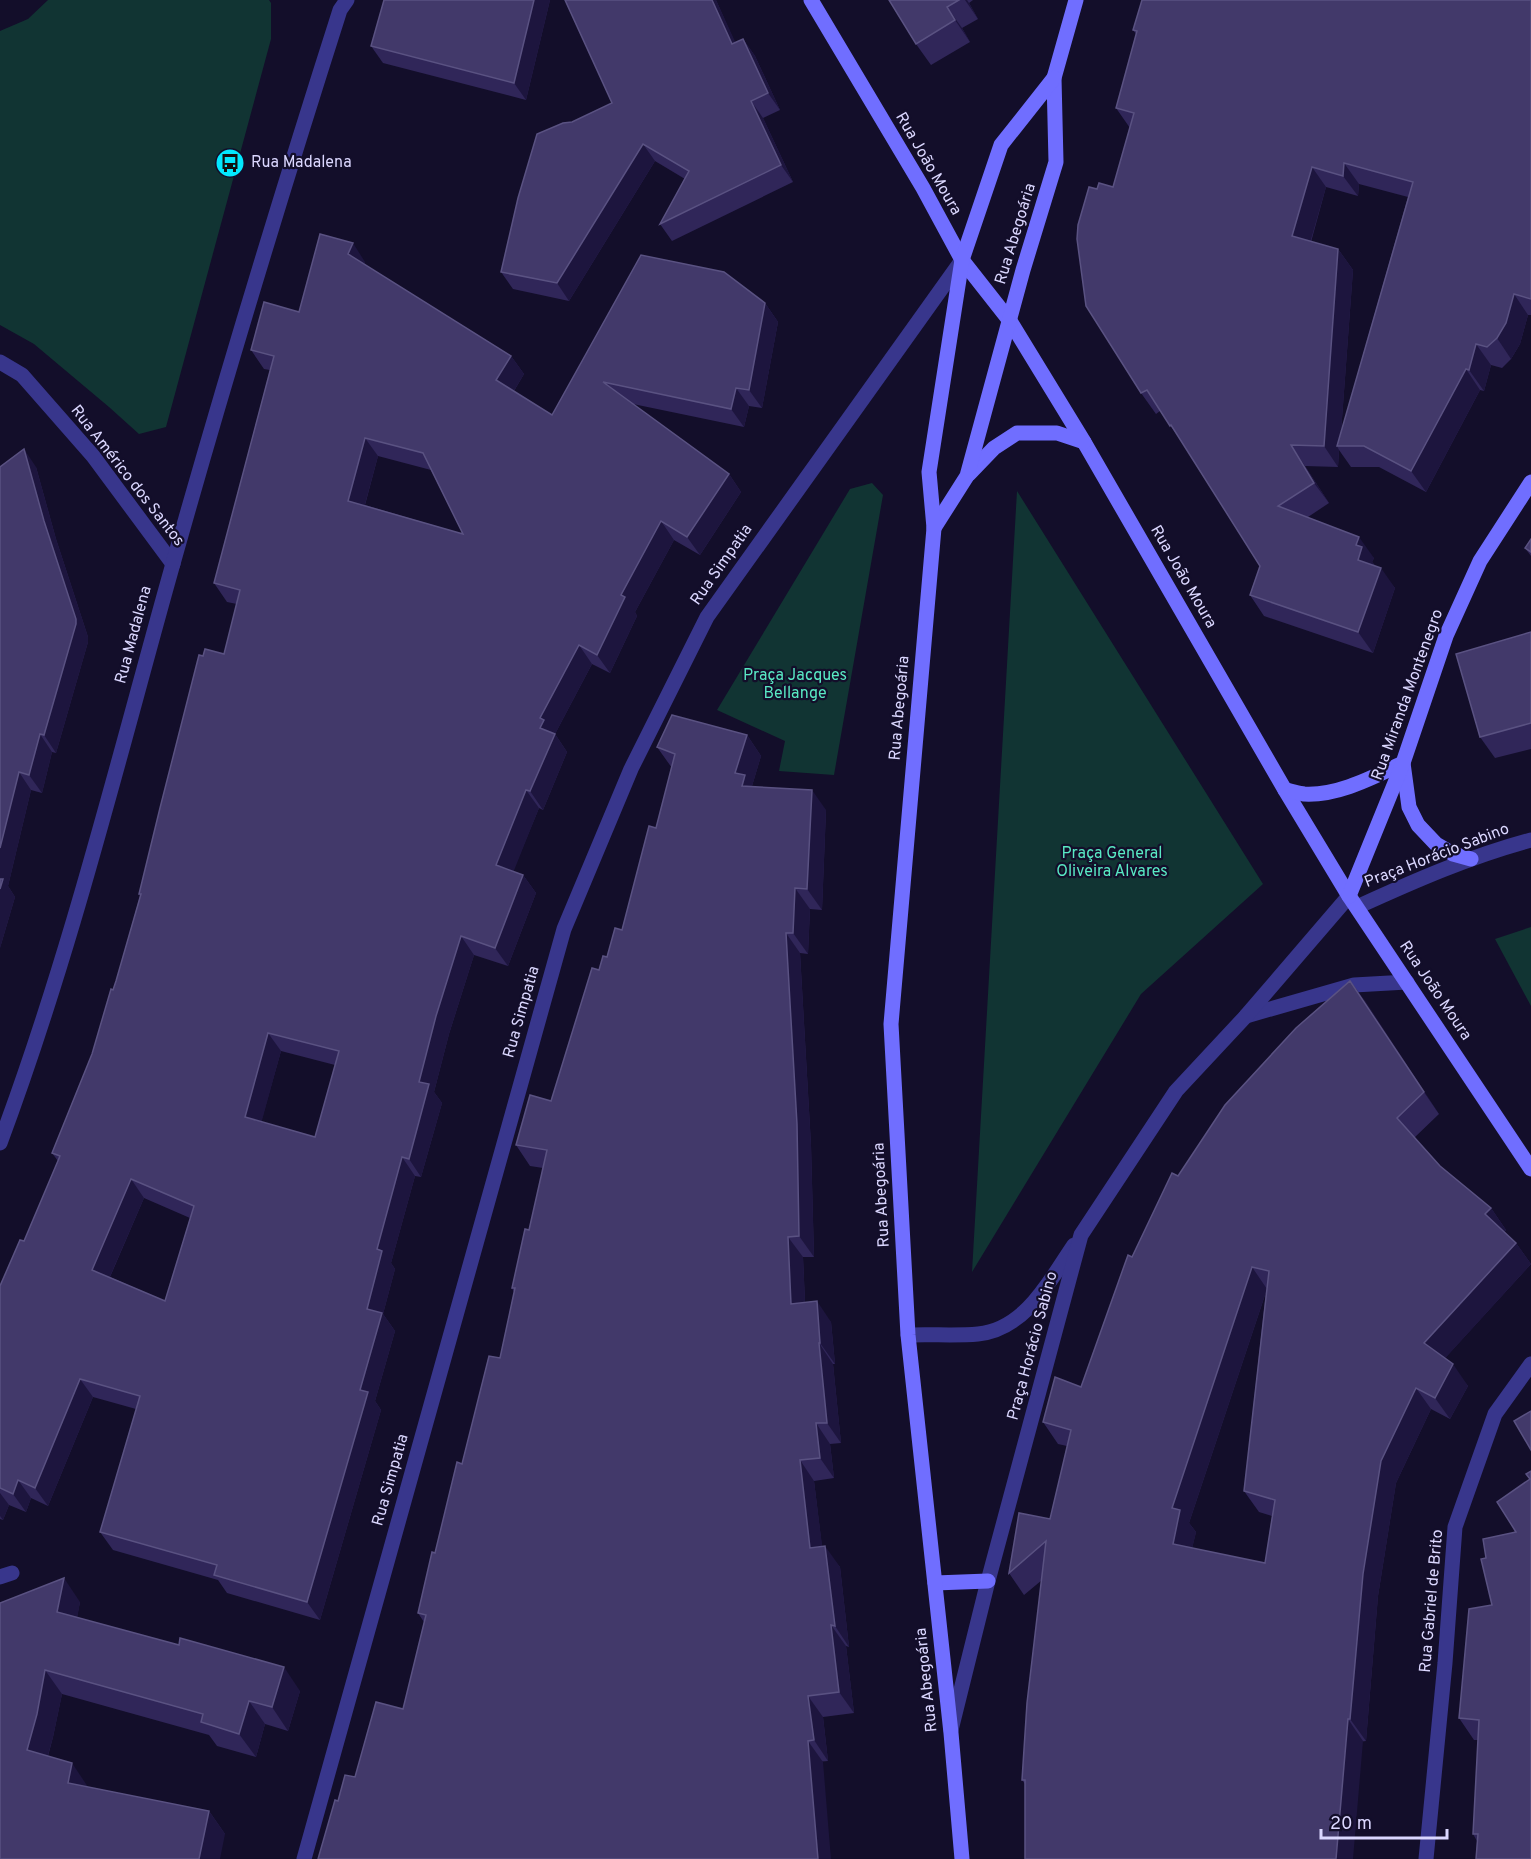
<svg xmlns="http://www.w3.org/2000/svg" width="1531" height="1859" font-family="Overpass,sans-serif">
  <style>
    .green { fill: #113433 }
    .lines { fill: none; stroke-linecap: round; stroke-linejoin: round }
    .street { stroke: #38368c; stroke-width: 15 }
    .secondary { stroke: #706eff; stroke-width: 15 }
    .wall { fill: #302659; fill-rule: evenodd }
    .shaded-wall { fill: #1d153e }
    .building { fill: #42396a; stroke: #5a5282; stroke-width: 1.5; fill-rule: evenodd }
    .labels { text-anchor: middle; dominant-baseline: central; stroke-width: 4.5; stroke-linejoin: round; paint-order: stroke }
    .poi-label { font-size: 16px; fill: #dbd7ff; stroke: #130e2a; text-anchor: start }
    .street-label { font-size: 16px; fill: #dbd7ff; stroke: #130e2a }
    .park-label { font-size: 16px; fill: #59e9c4; stroke: #130e2a }
  </style>
  <rect width="100%" height="100%" fill="#130e2a"/>
  <g class="green">
    <polygon points="48,0 269,0 271,3 271,39 166,427 139,434 109,407 34,344 0,325 0,31 28,19"/>
    <polygon points="872,483 883,495 834,775 779,771 785,741 717,710 850,489"/>
    <polygon points="1017,491 1263,884 1141,994 972,1272"/>
    <polygon points="1531,927 1531,1006 1495,939"/>
  </g>
  <g class="lines">
    <g class="street">
      <polyline points="0,362 22,375 93,456 173,564"/>
      <path d="M 1357,907 C 1414,881 1471,856 1531,840"/>
      <polyline points="1246,1016 1354,985 1407,982"/>
      <path d="M 0,1143 C 68,961 115,772 167,585 C 221,392 279,201 340,10 L 347,0"/>
      <path d="M 908,1335 C 931,1334 956,1336 978,1334 C 1026,1329 1050,1280 1074,1245"/>
      <polyline points="0,1577 12,1573"/>
      <polyline points="951,1730 988,1581 1081,1235 1176,1091 1246,1016 1349,896"/>
      <polyline points="304,1859 564,929 631,769 707,617 962,260"/>
      <polyline points="1426,1859 1445,1663 1455,1527 1495,1414 1531,1364"/>
    </g>
    <g class="secondary">
      <polyline points="811,0 923,188 962,260 1010,321 1084,442 1285,790 1349,896 1531,1169"/>
      <polyline points="969,474 994,448 1017,433 1057,433 1084,442"/>
      <polyline points="934,528 967,476 1023,270 1056,162 1054,78 1076,0"/>
      <path d="M 1285,790 C 1291,791 1298,793 1304,794 C 1338,796 1373,777 1403,763 L 1409,807 L 1418,825 L 1436,844 L 1453,854 L 1471,859"/>
      <polyline points="1349,896 1403,763 1446,636 1480,561 1531,482"/>
      <polyline points="935,1583 988,1581"/>
      <polyline points="962,1859 951,1733 908,1335 891,1024 934,528 929,472 962,260 1001,145 1054,78"/>
    </g>
  </g>
  <g class="wall">
    <polygon points="550,0 526,100 383,63 371,46"/>
    <polygon points="565,0 716,0 735,43 743,39 755,56 780,110 763,118 793,182 672,241 660,224 685,179 655,161 569,301 513,289 501,272 572,122 612,103"/>
    <polygon points="889,0 973,0 969,3 978,19 962,28 970,42 931,65 916,44"/>
    <path d="M 1531,0 L 1531,315 L 1528,315 L 1520,344 L 1511,359 L 1502,368 L 1491,365 L 1484,391 L 1480,390 L 1426,492 L 1379,467 L 1351,467 L 1339,450 L 1338,467 L 1305,466 L 1329,503 L 1308,517 L 1374,558 L 1372,562 L 1395,588 L 1373,653 L 1264,616 L 1250,595 L 1260,566 L 1185,446 L 1160,411 L 1156,414 L 1141,393 L 1097,189 L 1113,187 L 1130,128 L 1116,108 L 1136,34 L 1133,30 ZM 1359,184 L 1408,197 L 1341,432 L 1353,270 L 1338,249 L 1311,242 L 1326,187 L 1358,196 Z"/>
    <path d="M 641,255 L 765,303 L 778,322 L 762,408 L 749,406 L 744,427 L 633,404 L 729,474 L 741,492 L 700,555 L 674,540 L 635,612 L 637,616 L 610,673 L 592,664 L 555,734 L 567,752 L 543,810 L 539,808 L 513,871 L 523,875 L 536,893 L 508,966 L 474,955 L 449,1034 L 434,1092 L 442,1103 L 421,1177 L 415,1176 L 391,1263 L 395,1269 L 383,1314 L 395,1331 L 375,1401 L 381,1410 L 320,1620 L 227,1593 L 218,1580 L 113,1550 L 100,1532 L 136,1409 L 93,1397 L 48,1506 L 31,1498 L 26,1512 L 9,1505 L 3,1520 L 0,1519 L 0,1286 L 24,1241 L 58,1161 L 52,1153 L 92,1054 L 116,981 L 140,896 L 139,894 L 203,656 L 224,654 L 237,604 L 227,602 L 214,583 L 270,370 L 264,369 L 251,350 L 299,312 L 365,262 L 364,264 L 511,356 L 524,374 L 514,391 L 552,415 ZM 378,456 L 431,470 L 463,534 L 365,505 ZM 281,1051 L 335,1065 L 315,1137 L 261,1122 ZM 144,1198 L 190,1218 L 165,1301 L 110,1277 Z"/>
    <polygon points="36,467 56,539 88,637 88,642 56,753 52,752 42,793 31,790 8,886 15,897 0,948"/>
    <polygon points="1531,539 1531,556 1525,548"/>
    <polygon points="1531,632 1531,749 1495,758 1480,737"/>
    <polygon points="747,735 761,756 752,786 753,787 826,810 822,910 810,909 808,954 800,953 811,1145 814,1257 803,1257 805,1302 831,1322 835,1364 833,1364 841,1443 830,1444 834,1478 814,1481 822,1547 840,1567 849,1647 846,1646 854,1713 823,1717 828,1761 338,1801 403,1709 424,1622 418,1613 462,1464 500,1358 514,1292 512,1288 529,1230 543,1168 530,1166 516,1145 551,1101 599,970 622,930 656,828 672,768 657,747"/>
    <path d="M 1350,981 L 1439,1114 L 1414,1138 L 1440,1166 L 1491,1208 L 1506,1230 L 1504,1232 L 1516,1243 L 1531,1264 L 1445,1358 L 1468,1386 L 1450,1419 L 1431,1409 L 1396,1483 L 1378,1596 L 1366,1741 L 1025,1784 L 1022,1780 L 1042,1580 L 1024,1595 L 1009,1573 L 1050,1519 L 1067,1446 L 1058,1444 L 1043,1422 L 1081,1387 L 1132,1257 L 1178,1176 ZM 1266,1292 L 1244,1491 L 1259,1512 L 1272,1516 L 1265,1563 L 1192,1548 L 1196,1532 L 1189,1523 Z"/>
    <polygon points="1531,1471 1531,1859 1476,1859 1477,1841 1473,1834 1478,1740 1474,1740 1459,1718 1469,1609 1492,1605 1481,1559 1486,1558 1483,1539 1516,1532 1497,1502 1530,1479 1526,1474"/>
    <polygon points="80,1602 77,1617 300,1691 288,1731 265,1724 256,1757 217,1746 209,1735 62,1694 53,1737 48,1756 88,1787 209,1811 225,1834 0,1859 0,1603"/>
  </g>
  <g class="shaded-wall">
    <polygon points="534,0 550,0 526,100 514,83"/>
    <polygon points="712,0 716,0 744,61 732,44"/>
    <polygon points="965,0 967,0 969,3 978,19"/>
    <polygon points="947,7 962,28 970,42 955,20"/>
    <polygon points="743,39 755,56 780,110 768,93"/>
    <polygon points="751,101 763,118 793,182 781,165"/>
    <polygon points="643,144 655,161 569,301 557,283"/>
    <polygon points="1344,163 1359,184 1358,196 1343,176"/>
    <polygon points="1312,167 1326,187 1306,257 1292,236"/>
    <polygon points="353,243 365,262 361,272 348,254"/>
    <polygon points="1338,249 1353,270 1340,446 1337,446 1339,450 1338,467 1324,446"/>
    <polygon points="1514,294 1528,315 1520,344 1511,359 1497,338"/>
    <polygon points="765,303 778,322 762,408 749,390"/>
    <polygon points="1476,344 1491,365 1484,391 1469,370"/>
    <polygon points="511,356 524,374 509,399 496,380"/>
    <polygon points="1466,369 1480,390 1426,492 1411,471"/>
    <polygon points="736,388 749,406 744,427 731,409"/>
    <polygon points="365,438 378,456 361,519 348,501"/>
    <polygon points="1291,445 1305,466 1329,503 1314,483"/>
    <polygon points="24,449 36,467 56,539 88,637 88,642 56,753 44,735 44,521"/>
    <polygon points="729,474 741,492 700,555 687,537"/>
    <polygon points="661,521 674,540 635,612 637,616 610,673 597,655 621,595"/>
    <polygon points="1359,537 1374,558 1372,562 1376,568 1358,560 1356,545"/>
    <polygon points="1381,568 1395,588 1373,653 1358,632"/>
    <polygon points="579,645 592,664 555,734 567,752 543,810 530,791 540,728 540,718"/>
    <polygon points="40,734 52,752 42,793 29,775"/>
    <polygon points="747,735 761,756 752,786 759,796 742,786 735,773"/>
    <polygon points="19,772 31,790 8,886 15,897 0,948 0,848"/>
    <polygon points="526,790 539,808 509,883 496,865"/>
    <polygon points="812,790 826,810 822,910 807,889"/>
    <polygon points="523,875 536,893 508,966 495,948"/>
    <polygon points="795,888 810,909 808,954 793,933"/>
    <polygon points="786,933 800,953 811,1145 814,1257 799,1236"/>
    <polygon points="461,936 474,955 449,1034 434,1092 442,1103 421,1177 409,1159 419,1082 436,1016"/>
    <polygon points="1350,981 1366,1002 1439,1114 1424,1092"/>
    <polygon points="268,1033 281,1051 258,1135 245,1117"/>
    <polygon points="402,1157 415,1176 391,1263 395,1269 383,1314 395,1331 375,1401 381,1410 320,1620 307,1602 360,1390 367,1309 377,1249"/>
    <polygon points="131,1179 144,1198 105,1288 92,1270"/>
    <polygon points="1491,1208 1506,1230 1500,1236 1485,1214"/>
    <polygon points="788,1237 803,1257 806,1324 791,1304"/>
    <polygon points="1516,1243 1531,1264 1439,1365 1424,1343"/>
    <polygon points="1252,1267 1267,1289 1189,1523 1196,1532 1188,1566 1173,1544 1172,1508"/>
    <polygon points="817,1301 831,1322 835,1364 820,1343"/>
    <polygon points="819,1343 833,1364 841,1443 827,1423"/>
    <polygon points="1453,1364 1468,1386 1450,1419 1435,1398"/>
    <polygon points="80,1379 93,1397 48,1506 35,1488"/>
    <polygon points="1416,1388 1431,1409 1396,1483 1378,1596 1366,1741 1350,1719 1363,1574 1381,1461"/>
    <polygon points="816,1423 830,1444 834,1478 820,1458"/>
    <polygon points="800,1460 814,1481 825,1569 810,1548"/>
    <polygon points="18,1480 31,1498 26,1512 13,1494"/>
    <polygon points="0,1493 9,1505 3,1520 0,1516"/>
    <polygon points="825,1546 840,1567 849,1647 835,1626"/>
    <polygon points="64,1578 80,1602 74,1635 57,1612"/>
    <polygon points="831,1625 846,1646 854,1713 839,1692"/>
    <polygon points="284,1667 300,1691 288,1731 272,1707"/>
    <polygon points="45,1670 62,1694 53,1737 43,1773 27,1750"/>
    <polygon points="808,1696 823,1717 828,1761 814,1740"/>
    <polygon points="249,1701 265,1724 256,1757 239,1734"/>
    <polygon points="1348,1719 1363,1741 1353,1859 1336,1859"/>
    <polygon points="808,1741 823,1762 831,1859 818,1859"/>
    <polygon points="72,1763 88,1787 68,1783"/>
    <polygon points="209,1811 225,1834 220,1859 199,1859"/>
  </g>
  <g class="building">
    <polygon points="384,0 534,0 514,83 371,46"/>
    <polygon points="565,0 712,0 732,44 743,39 768,93 751,101 781,165 660,224 689,171 643,144 557,283 501,272 518,198 537,134 563,123 572,122 612,103"/>
    <polygon points="889,0 959,0 947,7 955,20 916,44"/>
    <polygon points="1142,0 1531,0 1531,299 1514,294 1506,323 1497,338 1487,347 1476,344 1469,370 1466,369 1411,471 1364,446 1337,446 1413,182 1344,163 1343,176 1312,167 1292,236 1338,249 1324,446 1291,445 1314,483 1278,506 1359,537 1356,545 1362,547 1358,560 1381,568 1358,632 1250,595 1260,566 1171,425 1170,426 1147,390 1141,393 1086,306 1077,239 1078,225 1089,187 1097,189 1099,183 1113,187 1134,113 1116,108 1137,31 1133,30"/>
    <path d="M 320,234 L 353,243 L 348,254 L 511,356 L 496,380 L 552,415 L 641,255 L 724,272 L 765,303 L 749,390 L 736,388 L 731,409 L 603,382 L 729,474 L 687,537 L 661,521 L 621,595 L 625,597 L 597,655 L 579,645 L 540,718 L 544,720 L 540,728 L 555,734 L 530,791 L 526,790 L 496,865 L 523,875 L 495,948 L 461,936 L 436,1016 L 419,1082 L 429,1084 L 409,1159 L 402,1157 L 377,1249 L 382,1251 L 367,1309 L 382,1313 L 360,1390 L 368,1392 L 307,1602 L 214,1575 L 217,1565 L 100,1532 L 140,1396 L 80,1379 L 35,1488 L 18,1480 L 13,1494 L 0,1488 L 0,1286 L 20,1240 L 24,1241 L 60,1156 L 52,1153 L 92,1054 L 111,989 L 113,990 L 116,981 L 141,894 L 139,894 L 160,808 L 199,655 L 203,656 L 205,649 L 224,654 L 240,590 L 214,583 L 274,356 L 251,350 L 264,302 L 299,312 ZM 365,438 L 423,453 L 463,534 L 348,501 ZM 268,1033 L 339,1051 L 315,1137 L 245,1117 ZM 131,1179 L 194,1206 L 165,1301 L 92,1270 Z"/>
    <polygon points="24,449 44,521 76,619 76,624 44,735 40,734 29,775 19,772 0,848 0,467"/>
    <polygon points="1531,539 1531,552 1525,548"/>
    <polygon points="1531,632 1531,723 1480,737 1456,654"/>
    <polygon points="672,715 747,735 735,773 745,775 742,786 812,790 807,889 795,888 793,933 786,933 797,1124 799,1236 788,1237 791,1304 817,1301 820,1343 819,1343 827,1423 816,1423 820,1458 800,1460 810,1548 825,1546 835,1626 831,1625 839,1692 808,1696 814,1740 808,1741 818,1859 318,1859 335,1800 338,1801 345,1775 355,1777 376,1702 403,1709 426,1615 418,1613 432,1552 435,1553 457,1462 462,1464 489,1356 500,1358 515,1288 512,1288 525,1229 529,1230 547,1150 516,1145 530,1095 551,1101 592,968 599,970 603,956 607,957 615,928 622,930 649,826 656,828 675,754 657,747"/>
    <polygon points="0,879 3,879 0,889"/>
    <path d="M 1350,981 L 1424,1092 L 1397,1118 L 1440,1166 L 1491,1208 L 1485,1214 L 1516,1243 L 1424,1343 L 1453,1364 L 1435,1398 L 1416,1388 L 1381,1461 L 1363,1574 L 1350,1719 L 1348,1719 L 1336,1859 L 1025,1859 L 1025,1780 L 1022,1780 L 1027,1703 L 1046,1541 L 1009,1573 L 1019,1513 L 1050,1519 L 1071,1430 L 1043,1422 L 1055,1377 L 1081,1387 L 1128,1255 L 1132,1257 L 1172,1173 L 1178,1176 L 1225,1105 L 1296,1028 ZM 1252,1267 L 1269,1271 L 1244,1491 L 1275,1500 L 1265,1563 L 1173,1544 L 1180,1510 L 1172,1508 Z"/>
    <polygon points="1531,1411 1531,1450 1514,1421"/>
    <polygon points="1531,1471 1531,1859 1476,1859 1478,1834 1473,1834 1479,1720 1459,1718 1469,1609 1492,1605 1481,1559 1486,1558 1483,1539 1516,1532 1497,1502 1530,1479 1526,1474"/>
    <polygon points="64,1578 57,1612 179,1645 180,1638 284,1667 272,1707 249,1701 239,1734 201,1722 203,1714 45,1670 37,1714 27,1750 72,1763 68,1783 209,1811 199,1859 0,1859 0,1603"/>
  </g>
  <defs>
    <g id="bus-disc" transform="scale(1.5)"><circle r="9.5" fill="#03e8ff" stroke="#130e2a"/><path d="M-5-6H5V4H4V6H2V4H-2V6H-4V4H-5ZM-3.5-4V0h7V-4ZM-3.5 1.2v1.5H-2V1.2ZM2 1.2v1.5H3.5V1.2Z" fill="#111"/></g>
  </defs>
  <g fill-rule="evenodd">
    <use href="#bus-disc" x="230" y="163"/>
  </g>
  <g class="labels">
    <g class="poi-label">
      <text x="251" y="163">Rua Madalena</text>
    </g>
    <g class="street-label">
      <text transform="translate(928 164) rotate(60)">Rua João Moura</text>
      <text transform="translate(1016 234) rotate(-73)">Rua Abegoária</text>
      <text transform="translate(127 476) rotate(52)">Rua Américo dos Santos</text>
      <text transform="translate(722 565) rotate(-55)">Rua Simpatia</text>
      <text transform="translate(1183 577) rotate(60)">Rua João Moura</text>
      <text transform="translate(134 635) rotate(-75)">Rua Madalena</text>
      <text transform="translate(1408 695) rotate(-70)">Rua Miranda Montenegro</text>
      <text transform="translate(900 708) rotate(-85)">Rua Abegoária</text>
      <text transform="translate(1437 856) rotate(-21)">Praça Horácio Sabino</text>
      <text transform="translate(1435 991) rotate(56)">Rua João Moura</text>
      <text transform="translate(522 1012) rotate(-74)">Rua Simpatia</text>
      <text transform="translate(882 1195) rotate(-93)">Rua Abegoária</text>
      <text transform="translate(1033 1346) rotate(-75)">Praça Horácio Sabino</text>
      <text transform="translate(391 1480) rotate(-74)">Rua Simpatia</text>
      <text transform="translate(1432 1601) rotate(-85)">Rua Gabriel de Brito</text>
      <text transform="translate(927 1680) rotate(-96)">Rua Abegoária</text>
    </g>
    <g class="park-label">
      <text x="795" y="676">Praça Jacques<tspan x="795" dy="18">Bellange</tspan></text>
      <text x="1112" y="854">Praça General<tspan x="1112" dy="18">Oliveira Alvares</tspan></text>
    </g>
  </g>
  <path d="M1321 1829v9h126v-9" fill="none" stroke="#dbd7ff" stroke-width="3"/>
  <text x="1330" y="1829" font-size="18" fill="#dbd7ff" stroke="#130e2a" stroke-width="4.5" paint-order="stroke">20 m</text>
</svg>
